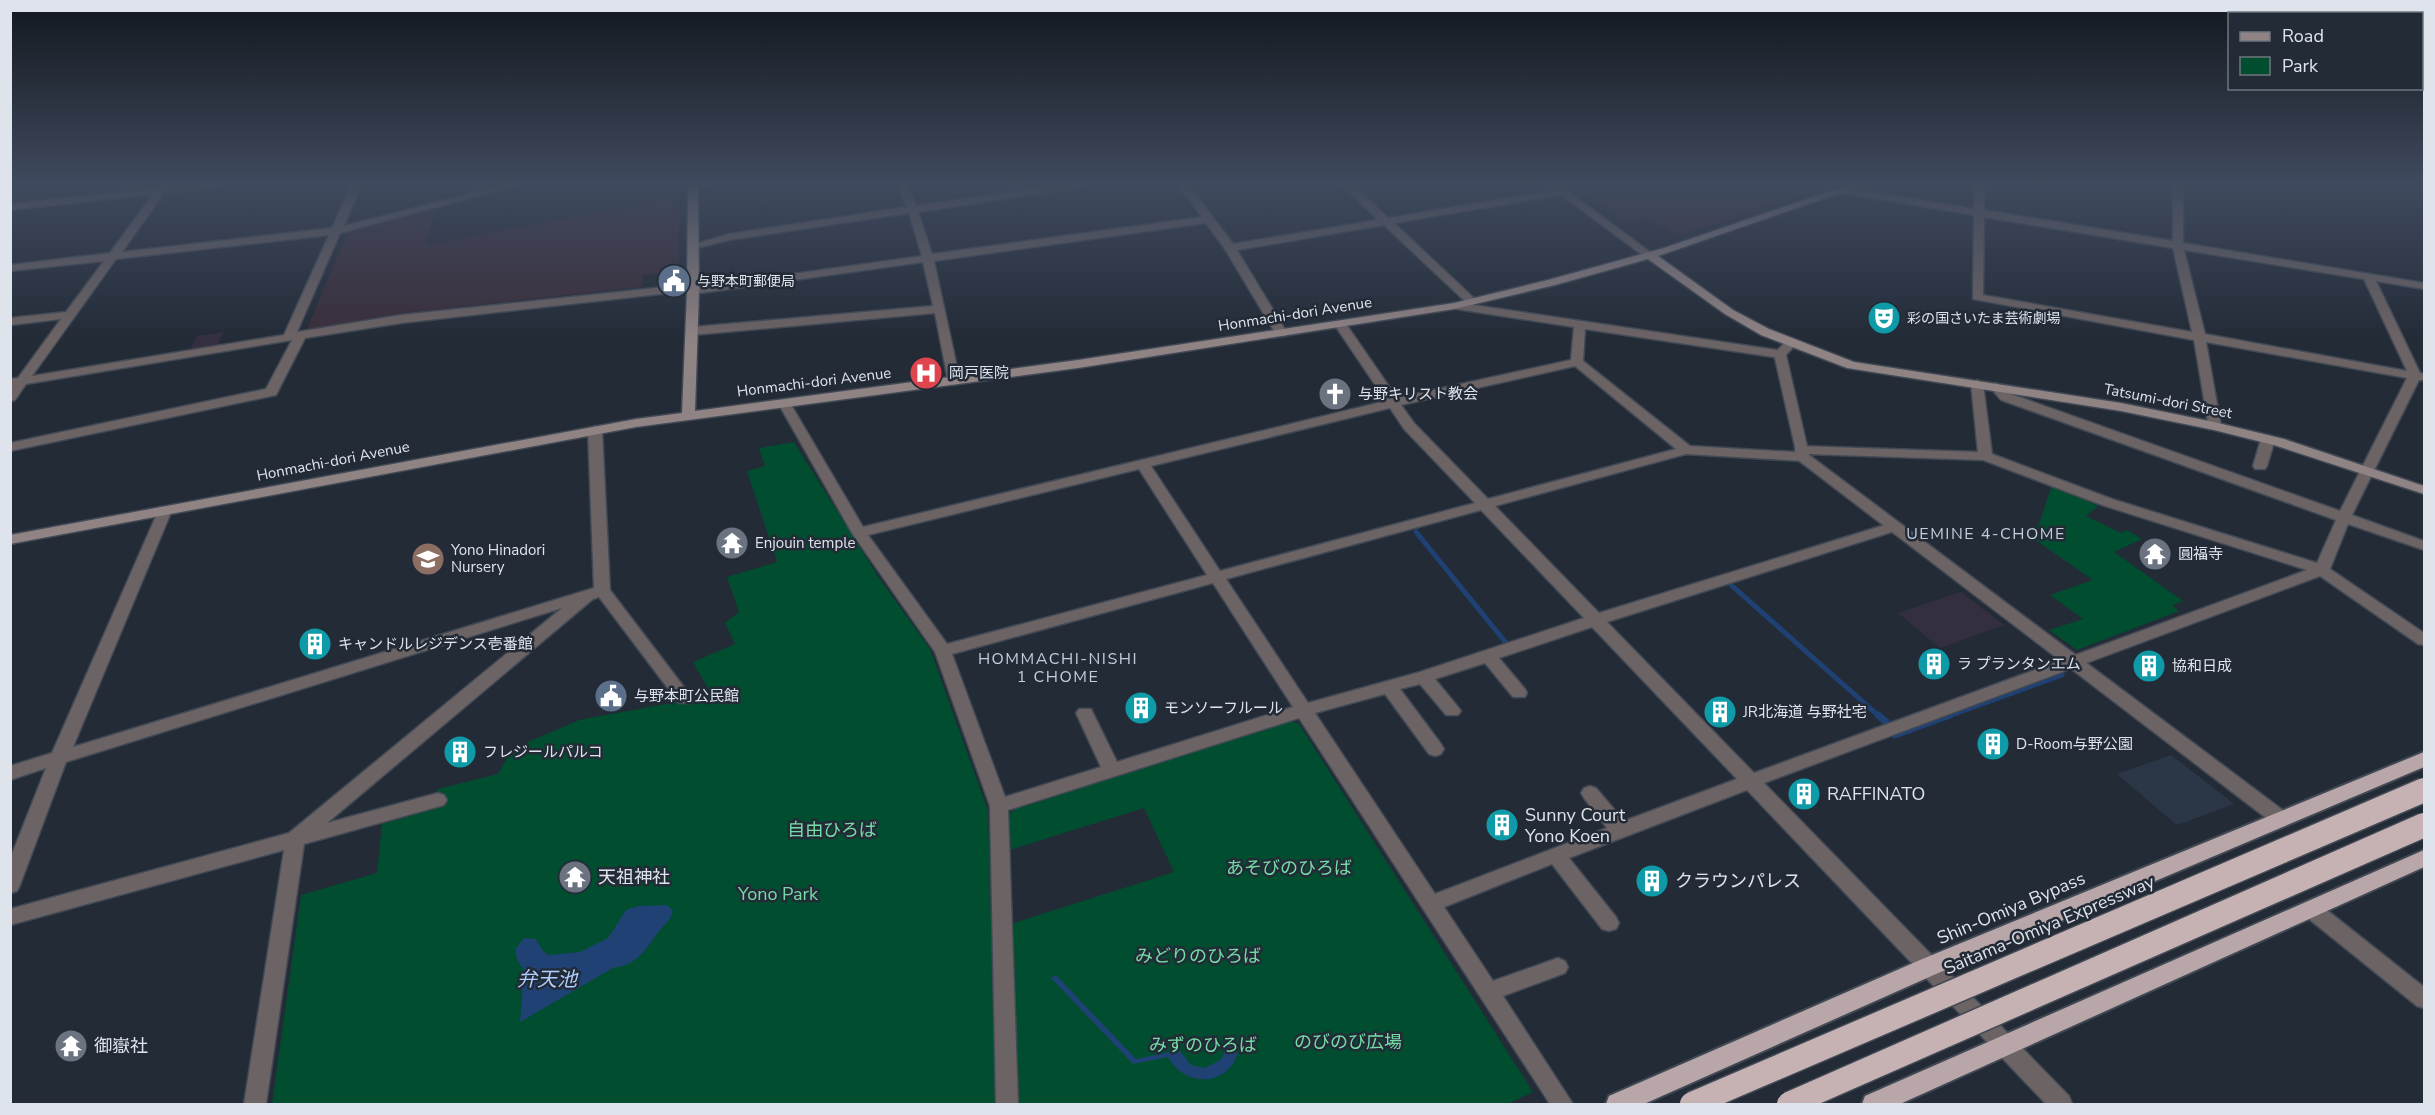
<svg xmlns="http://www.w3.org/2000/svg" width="2435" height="1115" font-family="'Nunito Sans','Noto Sans JP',sans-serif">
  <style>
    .built { fill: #2b3747 }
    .industrial { fill: #332f40 }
    .education { fill: #3a2d3a }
    .green { fill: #004d2f }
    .water { fill: #1f4173 }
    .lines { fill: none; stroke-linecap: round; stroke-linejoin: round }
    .stream-far1 { stroke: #1f4173; stroke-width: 5 }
    .stream { stroke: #1f4173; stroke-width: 7 }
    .minor-casing { stroke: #414954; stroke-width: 3 }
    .tertiary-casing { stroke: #414954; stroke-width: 3 }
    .secondary-casing { stroke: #414954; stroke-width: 3 }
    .trunk-casing { stroke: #414954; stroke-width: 4 }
    .minor { fill: #6c6364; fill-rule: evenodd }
    .tertiary { fill: #6c6364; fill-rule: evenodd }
    .secondary { fill: #908384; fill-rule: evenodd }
    .trunk { fill: #b9a6a8; fill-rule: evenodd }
    .motorway-bridge-casing { stroke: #414954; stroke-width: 27; stroke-linecap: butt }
    .motorway-bridge { stroke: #c6b1b3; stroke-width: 24 }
    .labels { text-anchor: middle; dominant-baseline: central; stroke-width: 5; stroke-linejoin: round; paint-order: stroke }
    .far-poi-label { font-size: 14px; fill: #dfe4ec; stroke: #232b37; text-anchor: start }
    .street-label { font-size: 15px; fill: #dfe4ec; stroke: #232b37 }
    .poi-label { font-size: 15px; fill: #dfe4ec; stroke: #232b37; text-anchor: start }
    .neighbourhood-label { font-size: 16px; letter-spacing: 1.5px; fill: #c2cddc; stroke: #232b37 }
    .near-poi-label { font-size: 18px; fill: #dfe4ec; stroke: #232b37; text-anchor: start }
    .near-park-label { font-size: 18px; fill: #75dca6; stroke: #232b37 }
    .near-street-label { font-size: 18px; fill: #dfe4ec; stroke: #232b37 }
    .near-water-label { font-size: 20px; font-style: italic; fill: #aecefd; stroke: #232b37 }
  </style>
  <rect width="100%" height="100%" fill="#232b37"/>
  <polygon class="built" points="2171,755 2234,804 2177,825 2117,774"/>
  <g class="industrial">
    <polygon points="224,332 217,346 190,350 197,336"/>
    <polygon points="1961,592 2004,625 1940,648 1898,613"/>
  </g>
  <g class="education">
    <polygon points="1571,184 1834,184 1678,236 1649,217 1623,221"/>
    <polygon points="679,197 679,271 643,275 641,287 403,313 307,329 348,232 437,207 426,245"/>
  </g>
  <g class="green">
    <polygon points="794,442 879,578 930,649 988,811 991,921 1014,923 1174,872 1144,808 1010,850 1010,814 1016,808 1291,721 1299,724 1533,1092 1507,1104 272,1104 301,895 377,873 382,824 437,808 438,789 498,774 509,755 530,741 579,720 671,703 710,692 693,662 735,644 725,623 739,612 727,577 777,562 747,471 765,466 759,448"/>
    <polygon points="2052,485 2098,506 2086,516 2121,533 2127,530 2142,539 2114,552 2183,601 2172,605 2179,611 2077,650 2049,630 2083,619 2050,595 2093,580 2034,539"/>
  </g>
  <g class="water">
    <path d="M 667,905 L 673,911 C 670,922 663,925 657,934 C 644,952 636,965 613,968 L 520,1022 L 524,970 L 517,960 L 515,949 L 524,938 L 536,939 L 543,951 L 549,955 L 580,952 L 608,938 L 626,910 L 638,906 Z"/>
    <path d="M 1056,975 L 1136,1059 L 1179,1050 L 1191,1065 L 1205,1068 L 1222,1059 L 1226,1044 L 1239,1042 C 1238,1085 1187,1092 1168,1057 L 1133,1064 L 1051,978 Z"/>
  </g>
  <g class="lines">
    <g class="stream-far1">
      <polyline points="1416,532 1507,644"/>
      <polyline points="1730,584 1880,717"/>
      <polyline points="1946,717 2062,675"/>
    </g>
    <g class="stream">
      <polyline points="1878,715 1886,722"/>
      <polyline points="1895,735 1950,715"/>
    </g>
    <g class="minor-casing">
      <g id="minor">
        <path d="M 161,184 L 171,184 L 169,186 L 224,184 L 219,187 L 164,193 L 122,252 L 332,228 L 352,184 L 362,184 L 344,226 L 507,184 L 523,184 L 340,233 L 297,332 L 401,315 L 693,284 L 699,287 L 922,256 L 909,213 L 729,240 L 693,249 L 688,246 L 729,234 L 907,207 L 897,184 L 907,184 L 916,206 L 1062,184 L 1087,184 L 1082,187 L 918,212 L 932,254 L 1202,217 L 1178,184 L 1188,184 L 1233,244 L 1378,220 L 1341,184 L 1352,184 L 1388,218 L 1562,189 L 1566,190 L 1566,194 L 1394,223 L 1476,300 L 1478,302 L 1473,305 L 1784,351 L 1784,357 L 1780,358 L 1585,329 L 1583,361 L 1690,446 L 1795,452 L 1795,447 L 1800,446 L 1978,452 L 1971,384 L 1977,380 L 1983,384 L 1992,454 L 2112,499 L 2317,563 L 2336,520 L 2001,400 L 1990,387 L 1996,383 L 2011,394 L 2340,511 L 2407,378 L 2206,342 L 2221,426 L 2219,429 L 2209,429 L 2194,340 L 1973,299 L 1974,215 L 1842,193 L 1837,190 L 1842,187 L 1974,209 L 1975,184 L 1985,184 L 1984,210 L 2173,241 L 2173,184 L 2183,184 L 2183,243 L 2424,283 L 2424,289 L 2376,281 L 2420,373 L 2424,374 L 2424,380 L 2419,380 L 2352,515 L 2424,541 L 2424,550 L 2348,524 L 2330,569 L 2424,633 L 2424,645 L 2418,644 L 2320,576 L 1764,783 L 2069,1096 L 2072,1104 L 2046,1104 L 1747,790 L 1569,858 L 1616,917 L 1619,923 L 1616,929 L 1609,931 L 1602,929 L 1552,864 L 1444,907 L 1493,981 L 1558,958 L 1565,961 L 1568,967 L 1565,973 L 1503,996 L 1573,1104 L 1550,1104 L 1299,718 L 1008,810 L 1018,1104 L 996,1104 L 990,806 L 935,652 L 852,533 L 778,403 L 779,400 L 789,400 L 790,403 L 863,527 L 1386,401 L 1334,324 L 1336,321 L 1344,321 L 1397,398 L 1571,360 L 1574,327 L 1450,308 L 1448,306 L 1454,303 L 1469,305 L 1384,225 L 1237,250 L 1287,333 L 1285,336 L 1277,336 L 1225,249 L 1206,223 L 934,261 L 960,381 L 954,385 L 948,381 L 935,313 L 692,335 L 686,331 L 692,327 L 933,306 L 923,262 L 693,294 L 687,291 L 401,323 L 305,338 L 276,395 L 10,451 L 10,443 L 266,389 L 292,340 L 26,384 L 15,400 L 10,401 L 10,379 L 18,378 L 61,319 L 10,325 L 10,318 L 66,312 L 104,261 L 10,271 L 10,265 L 110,253 L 153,194 L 10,210 L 10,204 L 158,188 ZM 1984,217 L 2173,248 L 2192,332 L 1983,295 ZM 329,235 L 284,335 L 32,376 L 116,259 ZM 2184,250 L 2364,279 L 2407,371 L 2205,334 ZM 1575,366 L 1676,449 L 1488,499 L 1414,423 L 1401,405 ZM 1390,408 L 1404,429 L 1475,503 L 1220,571 L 1151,466 ZM 1686,454 L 1803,461 L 1808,460 L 1810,457 L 1808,454 L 1983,460 L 2102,505 L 2307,570 L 1754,773 L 1607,622 L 1898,530 L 1900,527 L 1898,524 L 1888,524 L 1599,613 L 1495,506 ZM 1139,469 L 1207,575 L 947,644 L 868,535 ZM 1481,510 L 1584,618 L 1420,672 L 1308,703 L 1226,579 ZM 1213,583 L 1293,707 L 1117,762 L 1091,709 L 1079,709 L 1076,713 L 1101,767 L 1005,797 L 952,654 ZM 1592,627 L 1737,779 L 1624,821 L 1596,788 L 1590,786 L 1584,788 L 1581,793 L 1584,798 L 1607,828 L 1435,894 L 1315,713 L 1385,694 L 1429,754 L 1435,756 L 1441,754 L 1444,749 L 1441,744 L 1400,689 L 1420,684 L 1446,715 L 1458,715 L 1461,711 L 1458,707 L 1435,679 L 1485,663 L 1513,697 L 1525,697 L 1527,693 L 1525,689 L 1499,658 Z"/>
        <polygon points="689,184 708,184 693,188"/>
        <polygon points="595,426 602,430 610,590 693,699 691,703 679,703 599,597 593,599 327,823 438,793 444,795 447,800 444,805 304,844 266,1104 244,1104 284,850 10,925 10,909 289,833 562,608 66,762 20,885 17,891 10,893 10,859 46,768 10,780 10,766 52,753 160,507 170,507 172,510 73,747 594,588 588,430"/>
        <polygon points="2268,435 2275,439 2267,466 2265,469 2255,469 2253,466 2261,439"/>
        <polygon points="2311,901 2318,903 2424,987 2424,1008 2417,1006 2304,915 2301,909 2304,903"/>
      </g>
    </g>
    <g class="tertiary-casing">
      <g id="tertiary">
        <polygon points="1547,184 1558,184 1654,255 1645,257"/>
        <polygon points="1791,339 1797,343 1786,355 1809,455 2288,814 2290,819 2288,824 2281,826 2274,824 1798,460 1774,354 1787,340"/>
      </g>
    </g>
    <g class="secondary-casing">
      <polygon id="secondary" points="688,184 698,184 699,291 695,411 1078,360 1454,303 1548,280 1664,248 1851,184 1866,184 1658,256 1733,310 1769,329 1854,362 2121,403 2214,422 2284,439 2424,486 2424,494 2274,445 2214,430 2121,411 1847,368 1761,335 1725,314 1648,259 1555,285 1454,309 1078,368 636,427 10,544 10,535 636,419 682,413 687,291"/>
    </g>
    <g class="trunk-casing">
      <g id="trunk">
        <polygon points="2424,752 2424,767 1936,974 1644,1104 1606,1104 1609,1096 1920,960"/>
        <polygon points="2424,850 2424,867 1900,1104 1862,1104 1865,1096"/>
      </g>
    </g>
    <use href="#minor" class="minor"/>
    <use href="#tertiary" class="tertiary"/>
    <use href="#secondary" class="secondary"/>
    <use href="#trunk" class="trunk"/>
    <g class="motorway-bridge-casing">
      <g id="motorway-bridge">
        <polyline points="1692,1104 2424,790"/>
        <polyline points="1789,1104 2424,825"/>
      </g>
    </g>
    <use href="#motorway-bridge" class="motorway-bridge"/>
  </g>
  <linearGradient id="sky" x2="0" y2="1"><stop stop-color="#13181e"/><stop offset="0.54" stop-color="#3f4a5e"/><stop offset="1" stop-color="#3f4a5e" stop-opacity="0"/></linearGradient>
  <rect width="2435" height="340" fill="url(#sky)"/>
  <defs>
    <g id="civic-disc" transform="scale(1.725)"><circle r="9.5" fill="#5c6f8a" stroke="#232b37"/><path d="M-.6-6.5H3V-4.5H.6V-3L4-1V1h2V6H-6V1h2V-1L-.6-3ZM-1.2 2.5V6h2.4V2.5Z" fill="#fff"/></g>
    <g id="theatre-disc" transform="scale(1.725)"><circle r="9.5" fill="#0f9aa8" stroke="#232b37"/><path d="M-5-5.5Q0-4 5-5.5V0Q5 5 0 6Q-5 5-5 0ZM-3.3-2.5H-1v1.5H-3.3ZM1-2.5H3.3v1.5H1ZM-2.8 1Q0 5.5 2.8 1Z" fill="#fff"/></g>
    <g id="hospital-disc" transform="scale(1.725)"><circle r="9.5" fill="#e0444e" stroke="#232b37"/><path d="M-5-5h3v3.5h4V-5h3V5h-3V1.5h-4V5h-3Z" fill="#fff"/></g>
    <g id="church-disc" transform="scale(1.725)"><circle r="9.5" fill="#6b7280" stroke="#232b37"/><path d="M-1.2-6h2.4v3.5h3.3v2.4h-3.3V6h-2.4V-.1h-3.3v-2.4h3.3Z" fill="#fff"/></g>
    <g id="temple-disc" transform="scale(1.725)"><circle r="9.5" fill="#6b7280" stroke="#232b37"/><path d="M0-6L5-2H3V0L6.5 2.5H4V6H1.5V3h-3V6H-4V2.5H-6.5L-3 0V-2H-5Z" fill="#fff"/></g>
    <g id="school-disc" transform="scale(1.725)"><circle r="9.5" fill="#8d6e63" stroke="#232b37"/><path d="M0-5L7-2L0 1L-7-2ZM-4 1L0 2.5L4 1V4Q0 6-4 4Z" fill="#fff"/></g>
    <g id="building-disc" transform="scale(1.725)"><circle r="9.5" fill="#0f9aa8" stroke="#232b37"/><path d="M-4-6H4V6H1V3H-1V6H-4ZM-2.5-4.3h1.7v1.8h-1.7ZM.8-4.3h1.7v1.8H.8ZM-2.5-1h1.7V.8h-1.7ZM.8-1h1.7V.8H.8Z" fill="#fff"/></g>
  </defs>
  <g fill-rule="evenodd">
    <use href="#civic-disc" x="674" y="281"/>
    <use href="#theatre-disc" x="1884" y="318"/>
    <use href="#hospital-disc" x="926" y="373"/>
    <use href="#church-disc" x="1335" y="394"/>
    <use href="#temple-disc" x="732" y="543"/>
    <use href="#temple-disc" x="2155" y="554"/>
    <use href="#school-disc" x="428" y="559"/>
    <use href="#building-disc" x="315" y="644"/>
    <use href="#building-disc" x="1934" y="664"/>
    <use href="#building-disc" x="2149" y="666"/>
    <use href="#civic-disc" x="611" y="696"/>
    <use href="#building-disc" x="1141" y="708"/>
    <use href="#building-disc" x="1720" y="712"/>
    <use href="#building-disc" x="1993" y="744"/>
    <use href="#building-disc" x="460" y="752"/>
    <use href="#building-disc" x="1804" y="794"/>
    <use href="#building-disc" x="1502" y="825"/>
    <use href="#temple-disc" x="575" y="877"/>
    <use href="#building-disc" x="1652" y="881"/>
    <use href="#temple-disc" x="71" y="1046"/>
  </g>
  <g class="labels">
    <g class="far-poi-label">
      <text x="697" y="281">与野本町郵便局</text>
      <text x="1907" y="318">彩の国さいたま芸術劇場</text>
    </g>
    <g class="street-label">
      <text transform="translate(1295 314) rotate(-9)">Honmachi-dori Avenue</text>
      <text transform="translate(814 382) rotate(-7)">Honmachi-dori Avenue</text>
      <text transform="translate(2168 401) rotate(11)">Tatsumi-dori Street</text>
      <text transform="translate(333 461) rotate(-11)">Honmachi-dori Avenue</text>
    </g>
    <g class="poi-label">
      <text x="949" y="373">岡戸医院</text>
      <text x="1358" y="394">与野キリスト教会</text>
      <text x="755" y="543">Enjouin temple</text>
      <text x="451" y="550">Yono Hinadori<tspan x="451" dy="17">Nursery</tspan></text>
      <text x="2178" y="554">圓福寺</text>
      <text x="338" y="644">キャンドルレジデンス壱番館</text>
      <text x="1957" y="664">ラ プランタンエム</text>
      <text x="2172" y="666">協和日成</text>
      <text x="634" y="696">与野本町公民館</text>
      <text x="1164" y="708">モンソーフルール</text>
      <text x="1743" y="712">JR北海道 与野社宅</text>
      <text x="2016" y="744">D-Room与野公園</text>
      <text x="483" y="752">フレジールパルコ</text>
    </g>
    <g class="neighbourhood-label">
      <text x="1986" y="534">UEMINE 4-CHOME</text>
      <text x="1058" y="659">HOMMACHI-NISHI<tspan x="1058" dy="18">1 CHOME</tspan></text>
    </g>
    <g class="near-poi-label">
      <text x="1827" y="794">RAFFINATO</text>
      <text x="1525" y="815">Sunny Court<tspan x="1525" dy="21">Yono Koen</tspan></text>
      <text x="598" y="877">天祖神社</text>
      <text x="1675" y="881">クラウンパレス</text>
      <text x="94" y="1046">御嶽社</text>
    </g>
    <g class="near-park-label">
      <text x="832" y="830">自由ひろば</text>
      <text x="1289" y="868">あそびのひろば</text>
      <text x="778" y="894">Yono Park</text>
      <text x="1198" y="956">みどりのひろば</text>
      <text x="1348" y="1042">のびのび広場</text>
      <text x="1203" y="1045">みずのひろば</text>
    </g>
    <g class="near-street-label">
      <text transform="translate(2011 908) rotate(-23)">Shin-Omiya Bypass</text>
      <text transform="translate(2049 925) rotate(-23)">Saitama-Omiya Expressway</text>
    </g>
    <g class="near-water-label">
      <text x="547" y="979">弁天池</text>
    </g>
  </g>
  <rect width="2435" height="1115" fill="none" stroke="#dfe4ec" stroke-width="24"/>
  <rect x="2228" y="12" width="195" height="78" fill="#232b37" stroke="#6e757f" stroke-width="1.5"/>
  <rect x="2240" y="32" width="30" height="9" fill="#908384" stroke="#6e757f" stroke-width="1.5"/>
  <text x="2282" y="42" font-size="18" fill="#dfe4ec">Road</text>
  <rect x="2240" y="57" width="30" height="18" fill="#004d2f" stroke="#6e757f" stroke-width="1.5"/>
  <text x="2282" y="72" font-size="18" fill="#dfe4ec">Park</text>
</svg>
